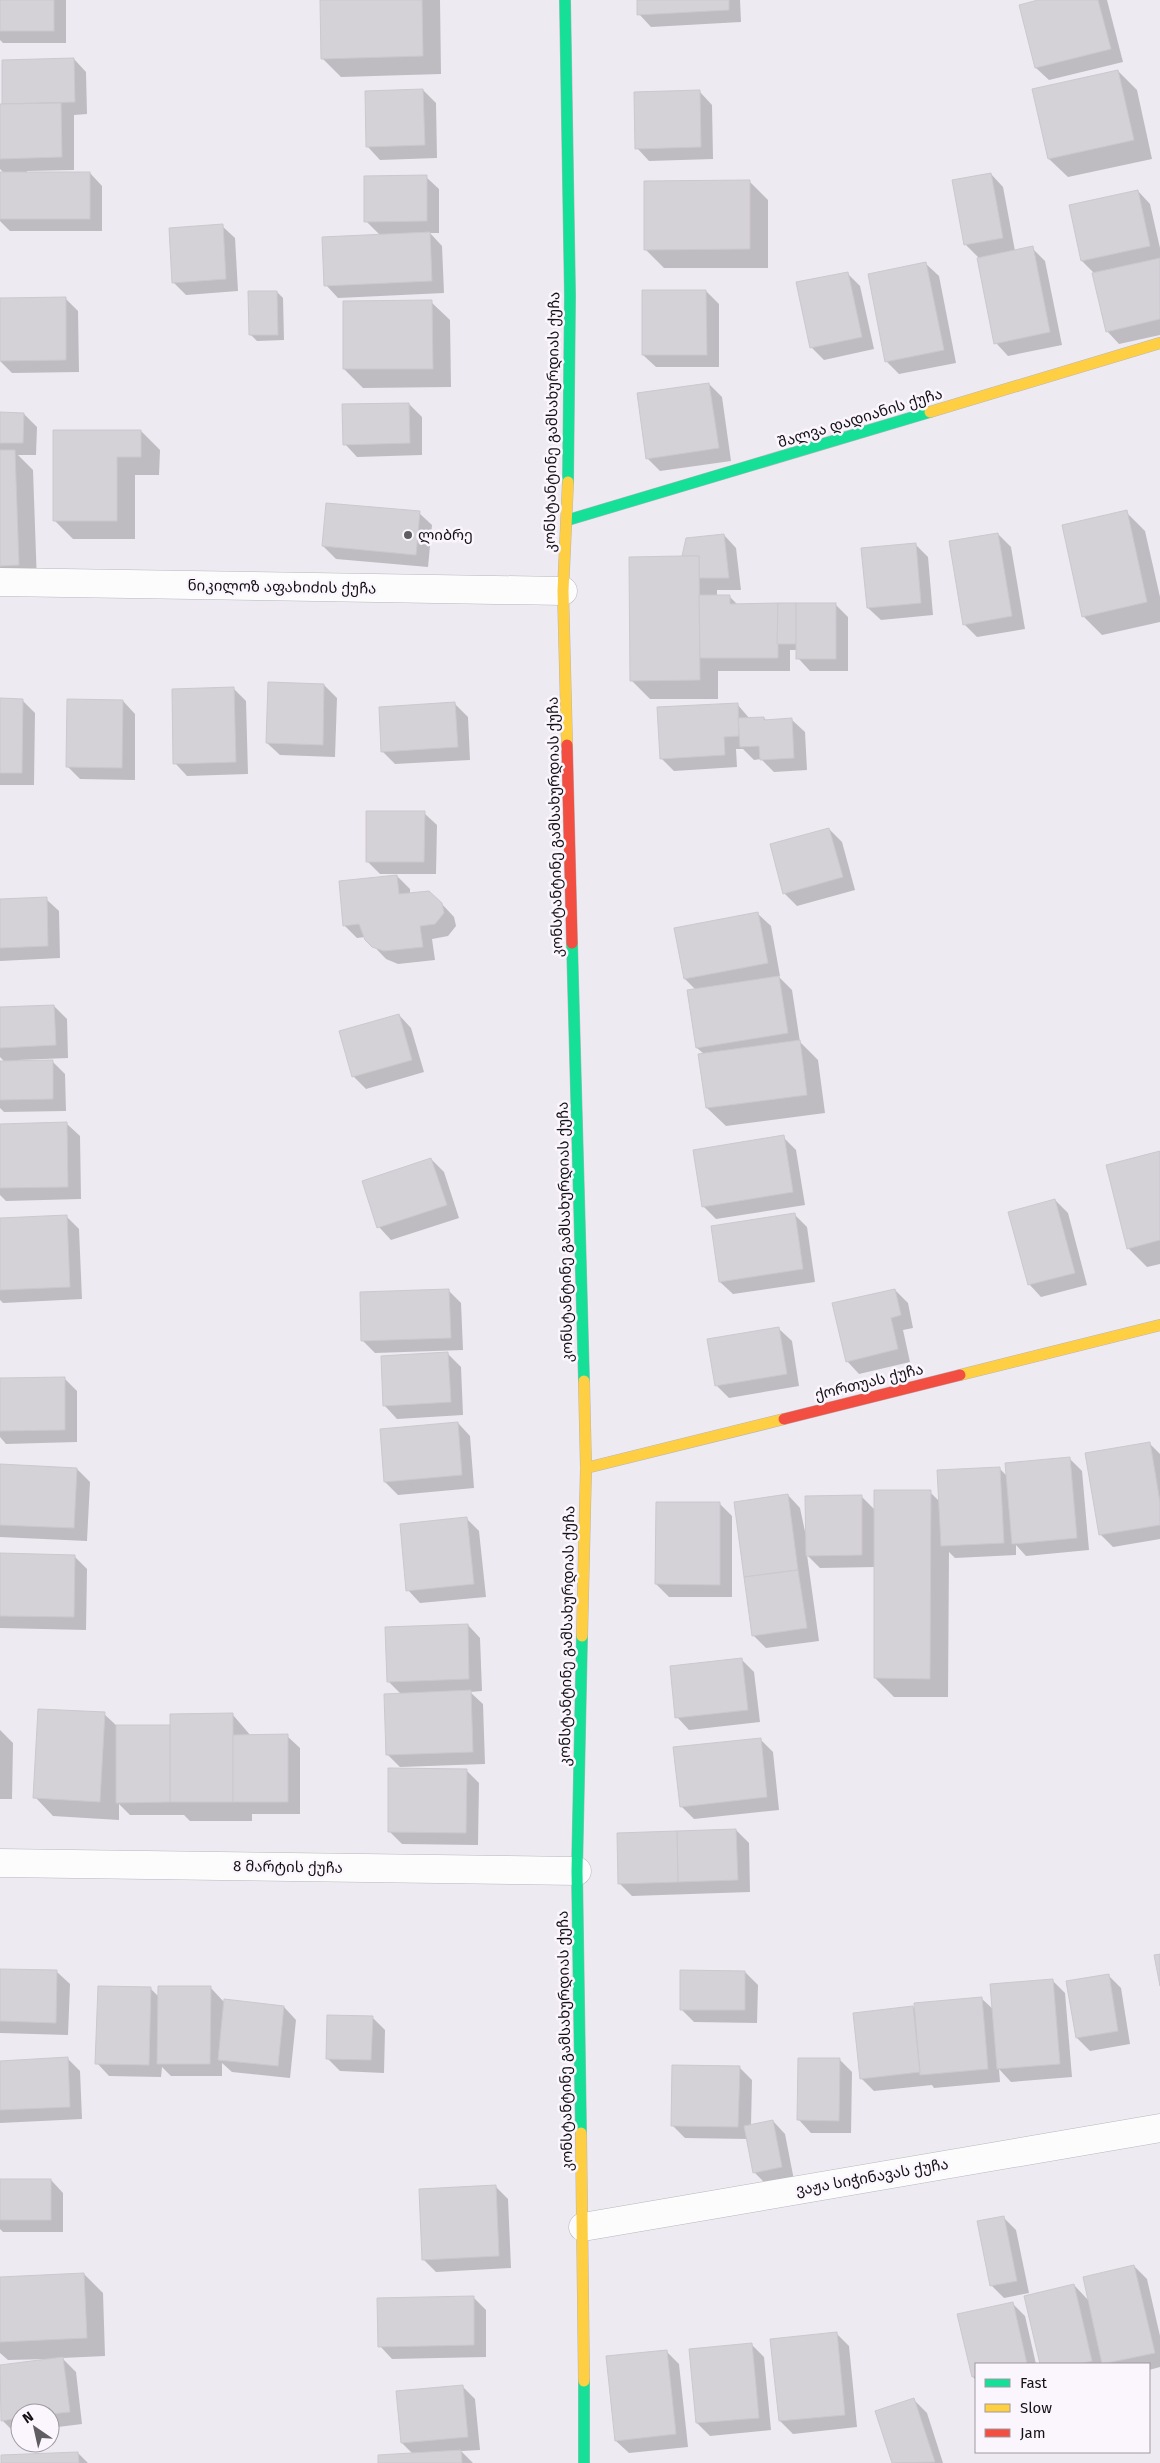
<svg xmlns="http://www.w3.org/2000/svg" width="1160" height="2463" font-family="'Fira Sans','Noto Sans Georgian',sans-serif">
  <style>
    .shadow { fill: #0003 }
    .building { fill: #d4d1d7; stroke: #cbc8ce }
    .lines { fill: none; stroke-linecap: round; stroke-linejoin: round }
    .street-casing { stroke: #b9b6bc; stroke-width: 29 }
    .fast-casing { stroke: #b9b6bc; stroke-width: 12 }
    .slow-casing { stroke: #b9b6bc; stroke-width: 12 }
    .jam-casing { stroke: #b9b6bc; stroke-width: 12 }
    .street { stroke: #fcfcfd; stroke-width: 28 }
    .fast { stroke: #16e098; stroke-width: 11 }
    .slow { stroke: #ffcf43; stroke-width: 11 }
    .jam { stroke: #f24e42; stroke-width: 11 }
    .poi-dot { fill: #605d62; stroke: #fbf6fe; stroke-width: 2 }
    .labels { text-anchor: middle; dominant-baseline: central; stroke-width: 5; stroke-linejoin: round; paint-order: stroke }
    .street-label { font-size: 15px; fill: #141115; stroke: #fbf6fe }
    .poi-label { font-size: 15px; fill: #141115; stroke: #fbf6fe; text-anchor: start }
  </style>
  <rect width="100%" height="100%" fill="#eeeaf2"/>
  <g class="shadow">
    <polygon points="0,0 66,0 66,43 3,43 0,40"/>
    <polygon points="321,0 440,0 441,74 341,77 322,58"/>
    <polygon points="638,0 740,0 741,22 651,27 639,14"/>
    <polygon points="1044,0 1107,0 1123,62 1049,80 1036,68"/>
    <polygon points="74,59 86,72 87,114 74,115 74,170 27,171 27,173 90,173 102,186 102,231 10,231 0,221 0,173 4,173 0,169 0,105 4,105 3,61"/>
    <polygon points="1118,71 1137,90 1152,159 1068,177 1049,159"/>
    <polygon points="423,90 436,103 437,158 380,160 368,147"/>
    <polygon points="700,92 712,105 713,159 649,161 637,148"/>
    <polygon points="991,174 1003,187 1015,251 1032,248 1045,261 1062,345 1008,356 996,343 980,259 965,244"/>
    <polygon points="426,177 439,189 439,233 430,233 442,246 444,293 338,298 326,285 380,235 366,221"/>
    <polygon points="749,181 768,200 768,268 664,268 645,249"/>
    <polygon points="1138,191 1150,204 1160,248 1160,335 1119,344 1107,331 1094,273 1082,261 1070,206"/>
    <polygon points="222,226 235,238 238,291 186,295 173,282"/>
    <polygon points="926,264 939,276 956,363 899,374 886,361"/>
    <polygon points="847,273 860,286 874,349 824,360 811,347"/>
    <polygon points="706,291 719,304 719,367 656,367 643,355"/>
    <polygon points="277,292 283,298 284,340 257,341 251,335"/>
    <polygon points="65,298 78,311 79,372 12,373 0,361 0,299"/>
    <polygon points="431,302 450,320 451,387 363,388 344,369"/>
    <polygon points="709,384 722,397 731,461 660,471 647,458"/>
    <polygon points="409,404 422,417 422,455 357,457 345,444"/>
    <polygon points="0,413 24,414 37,427 36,455 18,455 33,470 37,583 0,585"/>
    <polygon points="141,431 160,450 159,475 135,475 135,539 73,539 54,520"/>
    <polygon points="1126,512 1145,531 1160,597 1160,622 1102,635 1083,616"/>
    <polygon points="419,513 432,525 428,567 336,559 323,546"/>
    <polygon points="998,534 1011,547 1025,629 977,637 964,624"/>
    <polygon points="724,535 736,548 741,590 717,590 717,596 729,596 738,605 835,604 848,617 848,671 810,671 798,658 798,650 790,650 790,671 718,671 718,699 650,699 631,680 685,558"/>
    <polygon points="915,544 928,557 933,615 881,620 868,608"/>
    <polygon points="324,685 337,698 335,757 280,755 267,743"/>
    <polygon points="233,688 246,701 248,774 187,776 175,763"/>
    <polygon points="0,700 22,700 35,713 34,785 0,785"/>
    <polygon points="123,701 135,714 135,780 80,779 67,766"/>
    <polygon points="455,704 468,717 470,760 395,764 382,751"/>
    <polygon points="737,704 750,719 764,718 767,721 792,720 805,732 807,770 774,772 761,759 754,760 743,749 736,749 737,767 674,771 662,759"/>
    <polygon points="424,813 437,825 436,874 380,874 367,861"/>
    <polygon points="829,829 842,842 855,890 797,906 784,893"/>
    <polygon points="397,876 410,889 410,894 441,903 454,917 456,926 448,936 432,939 435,960 398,964 386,959 365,937 357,938 344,925"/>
    <polygon points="46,899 59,911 60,958 0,961 0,900"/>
    <polygon points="758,914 771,926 780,976 778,976 792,990 800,1042 818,1060 825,1113 726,1126 707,1108 704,1054 697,1048 696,990 685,979 676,929"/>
    <polygon points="54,1006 67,1019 68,1058 18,1060 18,1062 52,1061 65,1074 66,1111 4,1112 0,1108 0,1062 5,1062 0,1057 0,1008"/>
    <polygon points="399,1015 411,1028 424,1072 366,1089 353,1076"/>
    <polygon points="67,1124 80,1136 81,1199 6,1201 0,1195 0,1125"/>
    <polygon points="783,1137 796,1150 805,1205 716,1219 703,1206"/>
    <polygon points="1160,1152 1160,1264 1147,1267 1128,1248"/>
    <polygon points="431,1159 444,1172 459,1218 391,1240 379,1227"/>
    <polygon points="1055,1200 1068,1213 1087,1285 1041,1297 1029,1284"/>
    <polygon points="794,1214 807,1227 815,1282 733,1294 720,1282"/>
    <polygon points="66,1216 79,1229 82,1299 3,1303 0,1300 0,1260"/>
    <polygon points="448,1290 461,1303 463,1350 375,1353 363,1341"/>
    <polygon points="895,1290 908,1303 913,1328 903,1330 910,1362 859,1374 847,1361"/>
    <polygon points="779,1329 792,1341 799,1386 729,1398 716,1385"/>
    <polygon points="448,1354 461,1367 463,1415 397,1419 385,1406"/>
    <polygon points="64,1378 77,1391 77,1442 6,1444 0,1437 0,1379"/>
    <polygon points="458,1423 470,1436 474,1488 398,1495 385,1482"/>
    <polygon points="1149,1443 1160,1454 1160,1539 1113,1547 1100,1534"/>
    <polygon points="1069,1458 1082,1471 1089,1550 1026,1556 1016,1545 1016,1555 955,1558 949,1552 948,1697 894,1697 875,1678 876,1567 820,1568 807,1555 819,1641 766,1648 753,1635 788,1495 800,1508 807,1541 861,1496 876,1511 930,1492 940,1502 1000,1469 1007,1476"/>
    <polygon points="0,1465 77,1469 90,1482 87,1541 0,1537"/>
    <polygon points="720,1504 732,1516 732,1597 669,1597 656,1584"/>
    <polygon points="466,1518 479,1531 486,1597 420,1603 408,1590"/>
    <polygon points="0,1554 74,1556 87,1569 86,1630 0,1628"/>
    <polygon points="468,1625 480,1638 482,1691 470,1692 483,1704 485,1764 400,1767 387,1754 401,1694 388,1681"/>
    <polygon points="741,1659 754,1672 760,1722 689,1730 677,1717"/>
    <polygon points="104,1714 117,1726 170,1726 233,1715 251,1736 287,1736 300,1748 300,1814 252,1814 252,1821 190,1821 184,1815 130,1815 119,1804 119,1820 53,1816 35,1797"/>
    <polygon points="0,1730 13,1743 12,1799 0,1799"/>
    <polygon points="760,1739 773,1752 779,1810 694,1819 681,1806"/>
    <polygon points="466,1770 479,1783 478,1845 402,1844 389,1831"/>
    <polygon points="736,1830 749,1843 750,1892 632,1896 619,1883"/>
    <polygon points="0,1970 57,1972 70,1984 68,2035 0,2033"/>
    <polygon points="745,1972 758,1985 757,2023 694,2022 681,2009"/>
    <polygon points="1108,1975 1121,1988 1130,2044 1090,2051 1077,2038 1068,1982"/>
    <polygon points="1052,1980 1065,1993 1072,2077 1011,2082 999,2069 1000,2082 934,2088 932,2085 874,2091 861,2078 913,2007 916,2011 981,1998 994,2010"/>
    <polygon points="210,1987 223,2001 284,2007 296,2020 290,2078 232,2072 222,2063 222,2076 171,2076 162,2067 161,2077 109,2076 97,2063 150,1988 159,1997"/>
    <polygon points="373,2018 385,2030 384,2073 340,2071 327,2058"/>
    <polygon points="68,2059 80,2071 82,2119 0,2123 0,2062"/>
    <polygon points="839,2059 852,2072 851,2133 811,2133 799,2120"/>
    <polygon points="739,2067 752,2080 751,2126 773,2121 785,2134 794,2180 767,2185 754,2172 748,2139 685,2138 672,2125"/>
    <polygon points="51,2180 63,2193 63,2232 3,2232 0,2229 0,2181"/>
    <polygon points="495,2186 508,2199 511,2268 436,2272 423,2259"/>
    <polygon points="1004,2218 1016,2230 1029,2293 1004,2298 991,2285"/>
    <polygon points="1134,2266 1147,2279 1160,2336 1160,2367 1149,2370 1149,2364 1104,2364 1101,2362 1102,2364 1041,2364 1025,2296 1074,2285 1089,2301"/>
    <polygon points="84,2274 103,2293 105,2356 62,2358 76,2372 82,2424 50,2428 50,2413 20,2413 20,2432 15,2433 2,2420 0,2367 47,2361 47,2359 8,2360 0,2353 0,2278"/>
    <polygon points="473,2297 486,2310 486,2357 392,2359 380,2346"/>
    <polygon points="1012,2303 1025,2316 1036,2364 976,2364 976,2380 973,2377 959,2315"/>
    <polygon points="836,2333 849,2346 857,2427 793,2434 780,2421"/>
    <polygon points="751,2344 764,2357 771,2430 710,2436 697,2423 690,2350"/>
    <polygon points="666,2351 679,2364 688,2447 629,2453 616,2441"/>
    <polygon points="462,2386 475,2399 480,2450 461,2451 473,2463 379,2463 413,2454 402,2443"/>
    <polygon points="914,2400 927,2413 943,2463 893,2463 877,2412"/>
    <polygon points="78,2453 88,2463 3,2463"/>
  </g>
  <g class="building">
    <rect x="0" y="0" width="54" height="31"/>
    <polygon points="320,0 422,0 423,56 321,59"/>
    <polygon points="637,0 729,0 729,10 637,15"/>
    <polygon points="1038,0 1098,0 1111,49 1035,68 1019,5"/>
    <polygon points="74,58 75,102 2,104 2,60"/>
    <polygon points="1118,70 1134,140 1048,159 1032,89"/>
    <polygon points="423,89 425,145 366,147 365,91"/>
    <polygon points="700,90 701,147 635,149 634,92"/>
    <polygon points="61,103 62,157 0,159 0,104"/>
    <rect x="0" y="172" width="90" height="47"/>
    <polygon points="991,173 1003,238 964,245 952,180"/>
    <polygon points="427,175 427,221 364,222 364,176"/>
    <polygon points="750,180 750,249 644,250 644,181"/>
    <polygon points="1138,190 1150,246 1081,261 1069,205"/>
    <polygon points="223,224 226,279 172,283 169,228"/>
    <polygon points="430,232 432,281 324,286 322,237"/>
    <polygon points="1033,246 1050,332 994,344 977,258"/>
    <polygon points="1160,258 1160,319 1106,332 1092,273"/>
    <polygon points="926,262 944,350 885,362 868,274"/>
    <polygon points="848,272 862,337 810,348 796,282"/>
    <polygon points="642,290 706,290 707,355 642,355"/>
    <polygon points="248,291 277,291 278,335 249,335"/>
    <polygon points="66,297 66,360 0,361 0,298"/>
    <polygon points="432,300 433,369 343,369 343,301"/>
    <polygon points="709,383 719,448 646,459 637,393"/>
    <polygon points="409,403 410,443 343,445 342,404"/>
    <polygon points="0,412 24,413 23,443 0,443"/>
    <polygon points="53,430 141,430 141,457 117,457 117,521 53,521"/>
    <polygon points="0,450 15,450 19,565 0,566"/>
    <polygon points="326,503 420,511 416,555 322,546"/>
    <polygon points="1127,510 1147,602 1082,617 1062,525"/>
    <polygon points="998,533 1012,616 963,625 949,541"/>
    <polygon points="724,534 729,578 699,578 699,556 682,556 686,538"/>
    <polygon points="916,543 921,603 867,608 861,548"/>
    <polygon points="682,556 699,556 700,680 630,681 629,557"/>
    <polygon points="699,595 730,595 730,604 778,603 778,658 700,658"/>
    <polygon points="778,603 796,603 796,644 777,644"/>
    <rect x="796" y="603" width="40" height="56"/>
    <polygon points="268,682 324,684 323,745 266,743"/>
    <polygon points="234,687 236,762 173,764 172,689"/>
    <polygon points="0,698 23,699 22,773 0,773"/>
    <polygon points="67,699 123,700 122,768 66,767"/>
    <polygon points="455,702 458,747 381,752 379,707"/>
    <polygon points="738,703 739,736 724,737 725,755 660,759 657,707"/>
    <polygon points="764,717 764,720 792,718 794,758 760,760 759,746 740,747 738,718"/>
    <polygon points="366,811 425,811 424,862 366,862"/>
    <polygon points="829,828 843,877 783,894 770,844"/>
    <polygon points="397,875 399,894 429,891 442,903 444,913 435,924 420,926 423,947 384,951 372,947 365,940 359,924 343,926 339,881"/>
    <polygon points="47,897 48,946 0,948 0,899"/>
    <polygon points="758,912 768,963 684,979 674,928"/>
    <polygon points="779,976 788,1033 696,1048 687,990"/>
    <polygon points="54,1005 56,1045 0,1048 0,1007"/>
    <polygon points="399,1014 412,1060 352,1077 339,1031"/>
    <polygon points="800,1040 807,1095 706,1108 698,1054"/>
    <polygon points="53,1060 53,1099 0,1100 0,1061"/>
    <polygon points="67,1122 68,1187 0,1188 0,1124"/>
    <polygon points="784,1135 793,1192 702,1207 693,1150"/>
    <polygon points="1160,1151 1160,1240 1127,1249 1106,1165"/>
    <polygon points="431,1158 447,1205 377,1228 362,1181"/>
    <polygon points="1055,1199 1075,1273 1028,1285 1008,1212"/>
    <polygon points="795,1213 803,1269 719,1282 711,1226"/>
    <polygon points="67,1215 70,1287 0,1290 0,1218"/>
    <polygon points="449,1289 451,1338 361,1341 360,1292"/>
    <polygon points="895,1289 901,1315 891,1318 898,1349 846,1362 832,1303"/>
    <polygon points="779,1327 787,1374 715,1386 707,1339"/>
    <polygon points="448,1352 451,1402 383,1406 381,1356"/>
    <polygon points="65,1377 65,1430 0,1431 0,1378"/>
    <polygon points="458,1422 462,1475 384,1482 380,1429"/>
    <polygon points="1150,1442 1160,1502 1160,1525 1099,1535 1085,1453"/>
    <polygon points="1070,1457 1077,1538 1012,1544 1005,1463"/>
    <polygon points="0,1464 77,1468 74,1528 0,1525"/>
    <polygon points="1000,1467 1004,1543 941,1546 937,1470"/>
    <polygon points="874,1490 931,1490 930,1679 874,1678"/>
    <polygon points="788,1494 798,1570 744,1577 734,1502"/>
    <polygon points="862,1495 862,1555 806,1556 805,1496"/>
    <polygon points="656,1502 720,1502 720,1585 655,1584"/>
    <polygon points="467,1517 474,1584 406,1591 400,1524"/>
    <polygon points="0,1553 75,1555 74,1617 0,1616"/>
    <polygon points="798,1570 807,1628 752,1636 744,1577"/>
    <polygon points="468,1624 469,1679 387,1682 385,1627"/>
    <polygon points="742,1658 748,1710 675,1718 670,1666"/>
    <polygon points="471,1690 473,1752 386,1755 384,1694"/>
    <polygon points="38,1709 105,1712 100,1802 33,1798"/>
    <polygon points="233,1713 233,1802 170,1802 170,1714"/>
    <polygon points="116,1725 170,1725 170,1802 116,1803"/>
    <polygon points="288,1734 288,1802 233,1802 233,1735"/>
    <polygon points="761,1738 767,1797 680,1807 673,1747"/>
    <polygon points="388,1768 467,1769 466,1833 388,1832"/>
    <polygon points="736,1829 738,1880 678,1882 677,1831"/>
    <polygon points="677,1831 678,1882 618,1884 617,1833"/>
    <polygon points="1160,1954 1160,1986 1154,1955"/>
    <polygon points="0,1969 57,1970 56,2023 0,2021"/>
    <polygon points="680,1970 745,1971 745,2010 680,2010"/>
    <polygon points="1109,1974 1118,2031 1076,2038 1066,1981"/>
    <polygon points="1053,1979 1060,2064 997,2069 990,1984"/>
    <polygon points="98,1986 151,1987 149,2065 95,2064"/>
    <polygon points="158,1986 211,1986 210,2064 157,2064"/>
    <polygon points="982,1997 988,2069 920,2075 914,2003"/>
    <polygon points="224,1999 284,2006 278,2066 218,2060"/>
    <polygon points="913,2006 920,2072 860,2079 853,2013"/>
    <polygon points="327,2015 373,2016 371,2060 326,2059"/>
    <polygon points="68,2057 70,2107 0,2110 0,2061"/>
    <polygon points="798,2058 840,2058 839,2121 797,2120"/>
    <polygon points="672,2065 740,2066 738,2127 671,2126"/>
    <polygon points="773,2120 782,2167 753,2173 744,2126"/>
    <rect x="0" y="2179" width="51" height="41"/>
    <polygon points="496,2185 499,2256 422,2260 419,2189"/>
    <polygon points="1004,2216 1017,2281 990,2286 977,2221"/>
    <polygon points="1134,2265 1155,2353 1102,2364 1083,2277"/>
    <polygon points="84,2273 87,2338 0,2342 0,2277"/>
    <polygon points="1074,2284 1092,2361 1080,2364 1040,2364 1024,2296"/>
    <polygon points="474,2296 474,2345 378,2347 377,2298"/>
    <polygon points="1013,2302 1027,2364 976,2364 976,2376 972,2377 957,2314"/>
    <polygon points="837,2332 845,2415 779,2421 770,2339"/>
    <polygon points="752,2343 759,2418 696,2423 689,2349"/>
    <polygon points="667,2350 676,2434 615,2441 606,2356"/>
    <polygon points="63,2357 70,2412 50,2414 20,2413 20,2418 1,2421 0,2365"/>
    <polygon points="463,2385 468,2437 401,2443 396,2391"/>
    <polygon points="914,2398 935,2462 892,2463 875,2411"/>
    <polygon points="461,2450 462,2463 378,2463 378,2455"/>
    <polygon points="78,2452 79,2463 1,2463 1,2455"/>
  </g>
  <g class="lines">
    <g class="street-casing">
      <g id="street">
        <polyline points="0,582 563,591"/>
        <polyline points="0,1863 577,1871"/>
        <polyline points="583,2227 1160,2128"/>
      </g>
    </g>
    <g class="fast-casing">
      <g id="fast">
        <polyline points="565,0 570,296 568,482"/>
        <polyline points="568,520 930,412"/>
        <polyline points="572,943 584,1381"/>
        <polyline points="581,2133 577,1871 582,1636"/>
        <polyline points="584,2381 584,2463"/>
      </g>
    </g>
    <g class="slow-casing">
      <g id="slow">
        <polyline points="930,412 1160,343"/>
        <polyline points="567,745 563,591 568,482"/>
        <polyline points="960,1375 1160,1325"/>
        <polyline points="586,1468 784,1419"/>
        <polyline points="582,1636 586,1468 584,1381"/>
        <polyline points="581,2133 584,2381"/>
      </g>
    </g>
    <g class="jam-casing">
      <g id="jam">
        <polyline points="567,745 572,943"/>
        <polyline points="784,1419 960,1375"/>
      </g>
    </g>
    <use href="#street" class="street"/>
    <use href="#fast" class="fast"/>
    <use href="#slow" class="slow"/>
    <use href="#jam" class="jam"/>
  </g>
  <circle class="poi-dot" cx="408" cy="535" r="5"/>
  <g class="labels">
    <g class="street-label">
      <text transform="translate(860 418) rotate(-17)">შალვა დადიანის ქუჩა</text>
      <text transform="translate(552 422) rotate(-89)">კონსტანტინე გამსახურდიას ქუჩა</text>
      <text transform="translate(282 587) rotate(1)">ნიკილოზ აფახიძის ქუჩა</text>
      <text transform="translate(555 827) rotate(-91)">კონსტანტინე გამსახურდიას ქუჩა</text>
      <text transform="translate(565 1232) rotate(-91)">კონსტანტინე გამსახურდიას ქუჩა</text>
      <text transform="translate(869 1382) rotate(-14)">ქორთუას ქუჩა</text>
      <text transform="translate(567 1636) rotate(-89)">კონსტანტინე გამსახურდიას ქუჩა</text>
      <text transform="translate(288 1867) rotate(1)">8 მარტის ქუჩა</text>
      <text transform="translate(565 2041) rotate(-91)">კონსტანტინე გამსახურდიას ქუჩა</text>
      <text transform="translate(872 2177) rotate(-10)">ვაჟა სიჭინავას ქუჩა</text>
    </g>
    <g class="poi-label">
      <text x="418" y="535">ლიბრე</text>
    </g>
  </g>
  <rect x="975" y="2363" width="175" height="90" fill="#fbf6fe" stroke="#9f9aa1"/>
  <rect x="985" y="2379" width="25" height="8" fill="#16e098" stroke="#9f9aa1"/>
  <text x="1020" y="2388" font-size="15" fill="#141115">Fast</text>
  <rect x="985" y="2404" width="25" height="8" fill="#ffcf43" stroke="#9f9aa1"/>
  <text x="1020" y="2413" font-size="15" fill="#141115">Slow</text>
  <rect x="985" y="2429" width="25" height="8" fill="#f24e42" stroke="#9f9aa1"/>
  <text x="1020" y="2438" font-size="15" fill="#141115">Jam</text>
  <g transform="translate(35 2428) rotate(326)"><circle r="24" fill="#fbf6fe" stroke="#9f9aa1"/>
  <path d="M0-4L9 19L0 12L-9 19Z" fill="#605d62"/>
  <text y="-8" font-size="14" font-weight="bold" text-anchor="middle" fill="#141115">N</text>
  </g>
</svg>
